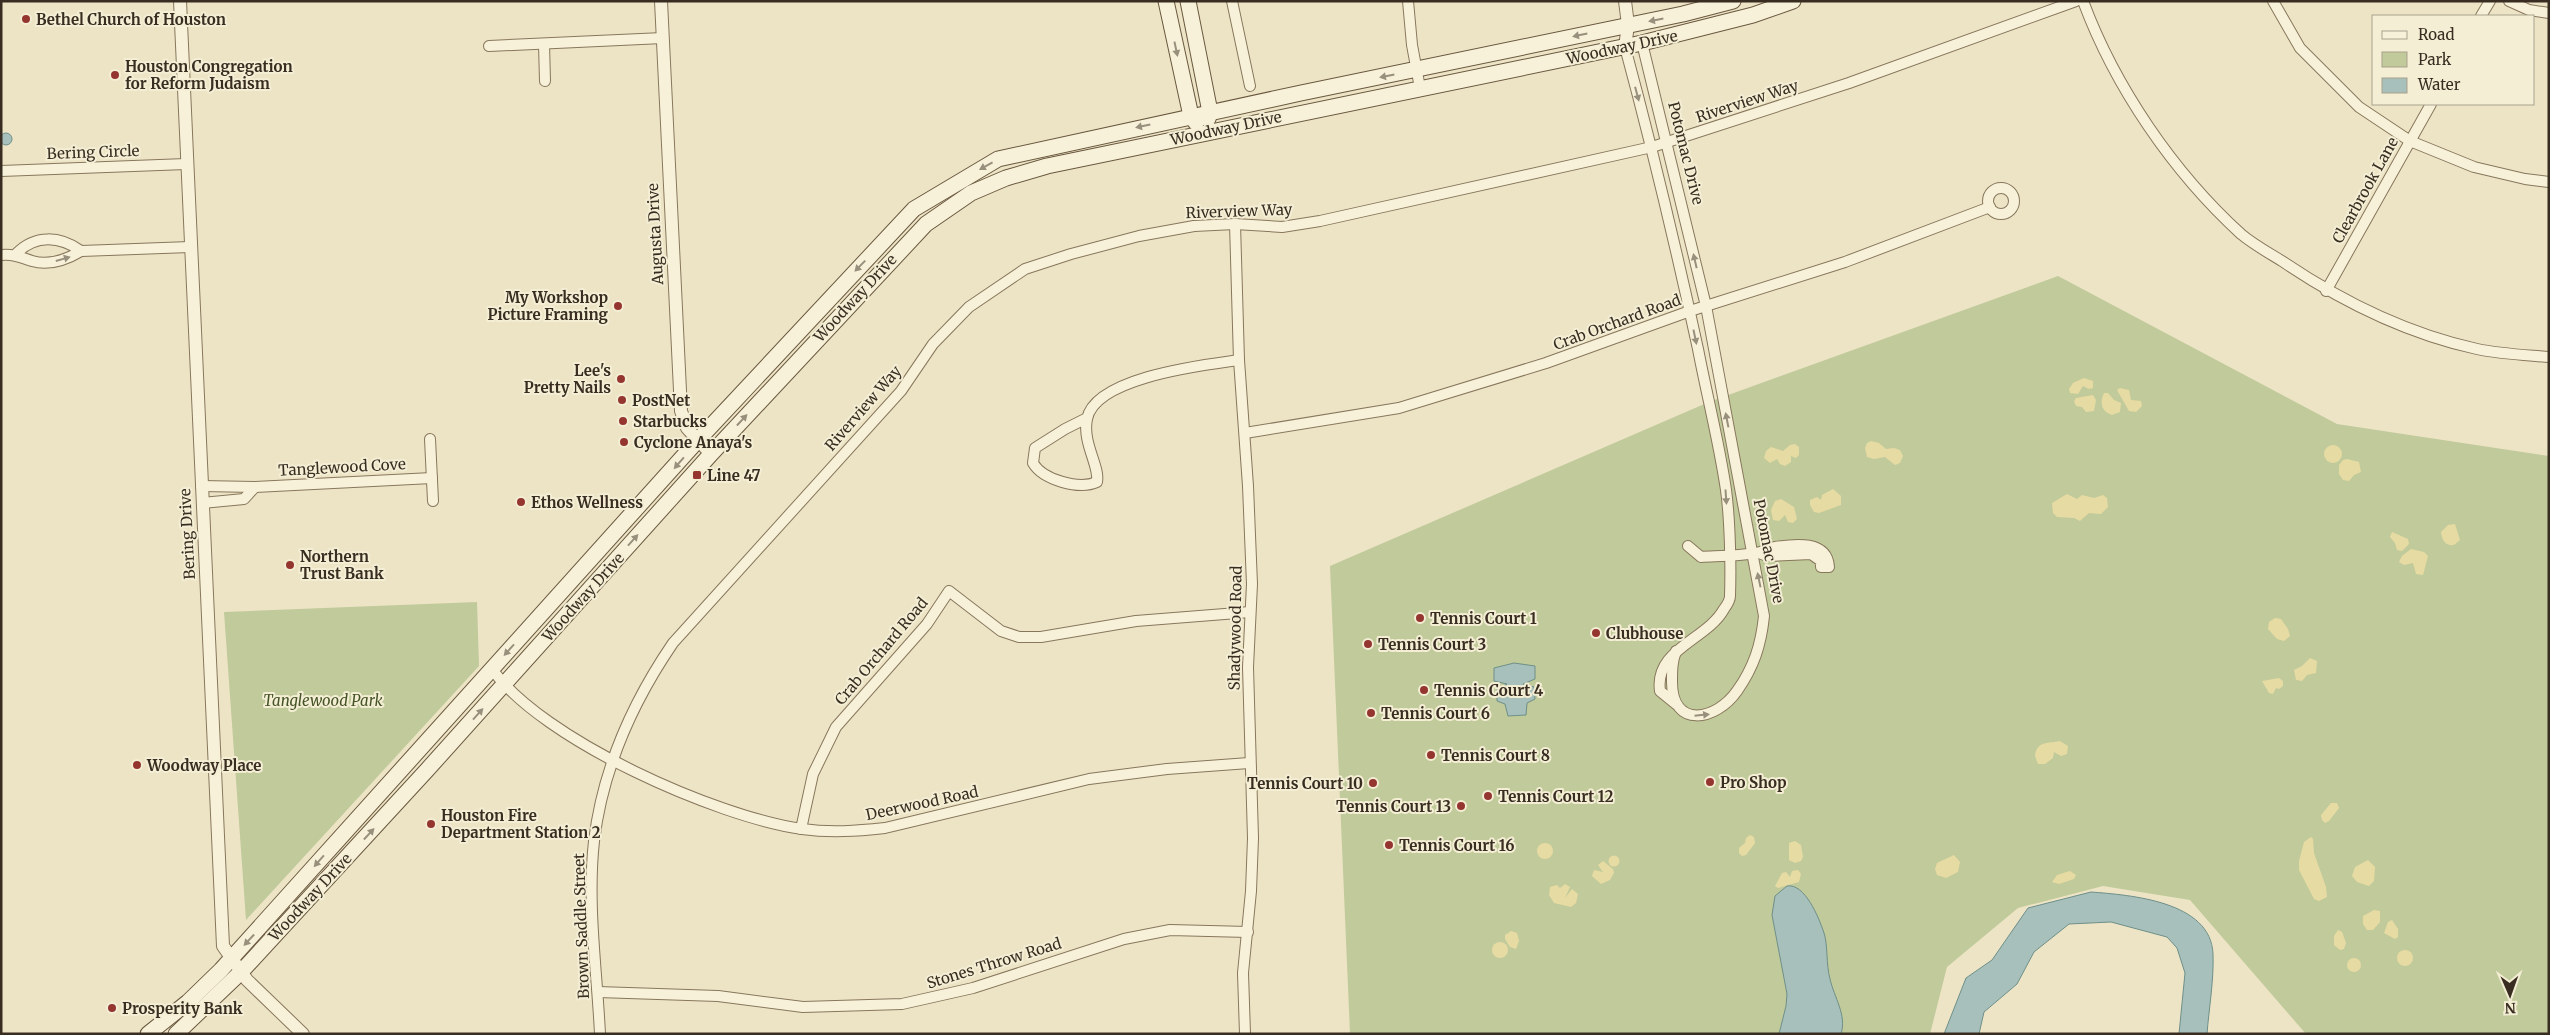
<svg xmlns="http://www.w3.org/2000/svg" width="2550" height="1035" font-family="Merriweather,serif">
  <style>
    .green { fill: #c1ca9a }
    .sand { fill: #e7dba4 }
    .water { fill: #a7c0bb; stroke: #6e8f89 }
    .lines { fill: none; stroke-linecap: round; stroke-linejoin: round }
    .minor-casing { stroke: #87775c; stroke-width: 12 }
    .tertiary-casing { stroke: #87775c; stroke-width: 14 }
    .secondary-casing { stroke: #69583f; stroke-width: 17 }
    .minor { stroke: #f8f1d9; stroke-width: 10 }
    .tertiary { stroke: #f8f1d9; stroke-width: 12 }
    .secondary { stroke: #f8f1d9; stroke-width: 15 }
    .oneway { fill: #988f7c }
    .poi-dot { fill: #94362f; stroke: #f4eed5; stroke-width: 2 }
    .labels { text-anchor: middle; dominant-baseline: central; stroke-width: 4; stroke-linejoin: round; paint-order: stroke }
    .poi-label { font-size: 15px; font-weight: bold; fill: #382d20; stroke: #f4eed5; text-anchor: start }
    .street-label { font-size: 15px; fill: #382d20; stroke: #f4eed5 }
    .park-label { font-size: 15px; font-style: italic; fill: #455427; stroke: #f4eed5 }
  </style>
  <rect width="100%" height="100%" fill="#ede4c6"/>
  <g class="green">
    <polygon points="2058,276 2337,424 2549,456 2549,1034 2306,1034 2190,900 2103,886 2018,908 1947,967 1930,1034 1350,1034 1330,566 1709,402"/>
    <polygon points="477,602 479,666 246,920 224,612"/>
  </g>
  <g class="sand">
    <polygon points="2084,378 2093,381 2093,388 2089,389 2083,386 2078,394 2070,393 2069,389 2073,383"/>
    <polygon points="2120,388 2129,390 2131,400 2141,401 2142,406 2136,412 2129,411 2117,390"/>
    <path d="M 2104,393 L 2108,393 L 2114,400 L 2121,403 L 2120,412 L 2112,415 C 2102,412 2099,403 2104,393 Z"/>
    <polygon points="2093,395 2096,400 2094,411 2086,412 2082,407 2076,406 2074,401 2076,398"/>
    <polygon points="1871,441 1879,443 1886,449 1894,448 1900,450 1903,456 1900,463 1895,465 1885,457 1874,459 1867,457 1865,448 1867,443"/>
    <polygon points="1795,444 1799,447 1799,455 1796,458 1791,456 1791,462 1785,466 1780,464 1777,459 1770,463 1764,458 1766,451 1771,447 1783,451 1790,445"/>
    <circle cx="2333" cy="454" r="9"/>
    <polygon points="2347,459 2359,462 2361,472 2354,475 2349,481 2343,480 2339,474 2339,465 2343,460"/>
    <polygon points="1833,489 1841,496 1841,505 1819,513 1814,512 1810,505 1810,500 1817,497 1821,500 1822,495"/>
    <polygon points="2067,494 2077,499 2082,495 2094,498 2103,495 2107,498 2108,507 2101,514 2089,513 2080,521 2074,518 2057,517 2053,513 2052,503"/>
    <polygon points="1781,499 1794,507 1797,519 1793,523 1788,522 1785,515 1779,521 1773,520 1771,510 1775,501"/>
    <path d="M 2455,524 L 2460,540 L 2454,545 C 2446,546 2442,541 2441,532 L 2448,525 Z"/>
    <polygon points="2392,532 2408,539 2409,544 2402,551 2397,550 2395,543 2390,537"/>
    <polygon points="2411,549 2424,552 2428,556 2423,575 2416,574 2413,563 2404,565 2399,562 2402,556"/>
    <polygon points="2275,618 2281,619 2288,629 2290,636 2284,641 2277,639 2268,629 2269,622"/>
    <polygon points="2310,658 2317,661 2316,673 2307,675 2302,681 2296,680 2294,670 2302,666"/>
    <polygon points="2279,678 2283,681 2283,686 2279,689 2276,688 2273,694 2269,693 2262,681"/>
    <path d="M 2060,741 L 2068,746 L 2067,754 L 2061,756 L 2054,752 L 2053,758 L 2045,764 L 2038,764 L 2035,756 C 2037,740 2048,744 2060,741 Z"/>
    <polygon points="2331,803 2337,803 2339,808 2329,821 2325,823 2322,820 2321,815"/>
    <polygon points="1750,835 1754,837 1755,843 1746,855 1742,856 1739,853 1739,848 1745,843 1746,838"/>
    <polygon points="2311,837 2313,839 2314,853 2326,887 2327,897 2319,901 2314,899 2299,870 2299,861 2304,842"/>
    <polygon points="1795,841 1801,845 1803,857 1801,861 1795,863 1789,860 1789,843"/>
    <circle cx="1545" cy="851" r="8"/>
    <polygon points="1954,855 1960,862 1958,872 1946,878 1937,875 1935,869 1937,863"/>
    <circle cx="1614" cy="861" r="5.5"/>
    <polygon points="2368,860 2375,867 2374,881 2369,886 2357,882 2352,876 2355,867"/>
    <polygon points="1603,861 1613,869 1614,873 1610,880 1601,884 1592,876 1594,870 1603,872 1598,865"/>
    <polygon points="1798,870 1801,874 1799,882 1778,888 1775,886 1782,873 1786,872 1790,877 1792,871"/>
    <polygon points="2070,871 2076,875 2074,879 2059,884 2052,882 2057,875"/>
    <polygon points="1565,884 1570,887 1565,898 1572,889 1578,894 1576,903 1571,907 1554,903 1549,895 1550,887 1557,885 1560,888"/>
    <polygon points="2374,910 2380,911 2380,922 2373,930 2367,930 2363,924 2363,916"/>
    <polygon points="2392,920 2398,929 2398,937 2395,939 2384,933 2388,922"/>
    <polygon points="2338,930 2342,932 2346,943 2344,949 2340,950 2334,945 2334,936"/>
    <polygon points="1511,931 1517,933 1519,941 1516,949 1510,947 1505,939 1505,935"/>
    <circle cx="1500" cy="950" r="8"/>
    <circle cx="2405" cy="958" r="8"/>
    <circle cx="2354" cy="965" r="7"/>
  </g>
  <g class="water">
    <circle cx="6" cy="139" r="6"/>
    <polygon points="1514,663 1535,666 1535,679 1523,684 1534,687 1535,699 1527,703 1526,715 1508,716 1505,704 1497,701 1497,689 1507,684 1494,681 1494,668"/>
    <path d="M 1787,886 C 1805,883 1819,918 1824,933 C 1828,945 1826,965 1830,979 C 1834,997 1847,1015 1841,1034 L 1779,1034 L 1786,1006 L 1787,994 L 1772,915 L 1775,896 Z"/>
    <path d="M 2091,892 C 2130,895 2211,901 2213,954 C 2214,980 2209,1008 2207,1034 L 2179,1034 L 2185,973 L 2177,948 L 2167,937 L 2111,922 L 2069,924 L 2034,952 L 2017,984 L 1984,1012 L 1979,1034 L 1944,1034 L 1966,978 L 1992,960 L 2028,908 Z"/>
  </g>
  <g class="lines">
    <g class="minor-casing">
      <g id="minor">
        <polyline points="1232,1 1250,86"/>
        <polyline points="1408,1 1412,45 1420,88"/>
        <path d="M 2083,1 C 2115,87 2173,172 2241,234 C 2254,245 2271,254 2285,263 C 2343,302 2409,334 2477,349 C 2500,354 2526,355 2549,357"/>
        <polyline points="2273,1 2300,48 2359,107 2410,141 2474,167 2525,179 2549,182"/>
        <polyline points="2509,1 2529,10 2549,13"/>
        <polyline points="2481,16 2490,1"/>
        <path d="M 1642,43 L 1706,306 L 1764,616 C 1761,645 1754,667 1737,691 C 1716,721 1672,729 1672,682 C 1672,670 1672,662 1676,651"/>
        <polyline points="544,44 545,81"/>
        <polyline points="489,46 663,38"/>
        <path d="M 1625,47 C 1652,147 1676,248 1698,349 C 1707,396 1719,442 1726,490 C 1730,520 1731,565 1730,596 C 1730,601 1727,605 1724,609 C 1707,640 1654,649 1660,691 L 1676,704"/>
        <polyline points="1,171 186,164"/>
        <circle cx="2001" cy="201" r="13"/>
        <polyline points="1235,224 1239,360 1248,486 1252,584 1248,667 1253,838 1251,891 1243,973 1245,1034"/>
        <polyline points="81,251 190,247"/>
        <path d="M 1,255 C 15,254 19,257 32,261 C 49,266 66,260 81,251 C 60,236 35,234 16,254"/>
        <polyline points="2326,291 2431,104"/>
        <path d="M 1087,418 L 1065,429 L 1035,448 L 1033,463 C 1043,480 1079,490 1097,482 C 1100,466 1082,443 1087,419 C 1095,377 1204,365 1239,360"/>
        <polyline points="1245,433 1399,408 1546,363 1690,311 1845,262 1990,207"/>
        <polyline points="430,439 433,501"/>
        <polyline points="201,486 255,487 432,478"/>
        <polyline points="202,503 244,499 255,487"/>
        <path d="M 1688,546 L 1701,557 C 1719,556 1738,556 1756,553 C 1763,552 1768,548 1775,547 C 1795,544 1827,540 1829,567 L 1821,567 L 1821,561 L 1811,554 L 1767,556 L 1759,553"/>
        <path d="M 492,669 C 542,740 717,817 802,829 C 831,833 857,831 885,828 L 1089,779 L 1167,769 L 1249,763"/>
        <polyline points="801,829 813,774 836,727 927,624 949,591 1001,631 1019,637 1041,637 1136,621 1250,612"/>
        <polyline points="598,992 718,996 803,1007 902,1004 973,988 1124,939 1170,930 1248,932"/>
        <path d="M 600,1034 C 597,970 587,905 594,841 C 603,767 632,703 673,643 L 901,391 L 933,344 L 969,307 L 1025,269 L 1071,254 L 1139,236 L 1194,226 L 1235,224 L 1282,227 L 1320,221 L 1652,147 L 1849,83 L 2076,1"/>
      </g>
    </g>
    <g class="tertiary-casing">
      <g id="tertiary">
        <polyline points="180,1 223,946 247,980 303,1034"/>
        <polyline points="661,1 681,411 687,428 711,454"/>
        <polyline points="1625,1 1628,25 1625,47"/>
      </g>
    </g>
    <g class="secondary-casing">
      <g id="secondary">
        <polyline points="1166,1 1191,116 1196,123"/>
        <polyline points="1188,1 1210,112 1208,119"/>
        <polyline points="148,1034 188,1002 221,970 698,440 914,209 998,159 1301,93 1683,14 1733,1"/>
        <polyline points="176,1034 241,972 427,770 711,454 926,224 971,193 1006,178 1047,166 1642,43 1753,15 1793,1"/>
      </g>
    </g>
    <use href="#minor" class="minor"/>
    <use href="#tertiary" class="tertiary"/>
    <use href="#secondary" class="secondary"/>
  </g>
  <defs><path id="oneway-solid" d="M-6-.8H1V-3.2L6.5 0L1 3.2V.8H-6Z" transform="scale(1.25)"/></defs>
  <g class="oneway">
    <use href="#oneway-solid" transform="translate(1656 20) rotate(169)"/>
    <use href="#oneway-solid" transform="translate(1580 35) rotate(168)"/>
    <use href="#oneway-solid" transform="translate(1176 49) rotate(78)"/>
    <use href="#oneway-solid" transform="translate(1387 76) rotate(169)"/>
    <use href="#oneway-solid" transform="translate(1637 94) rotate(75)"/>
    <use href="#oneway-solid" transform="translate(1143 126) rotate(168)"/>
    <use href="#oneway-solid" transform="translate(986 166) rotate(151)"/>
    <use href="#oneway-solid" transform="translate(63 259) rotate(-16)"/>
    <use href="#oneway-solid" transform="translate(1695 261) rotate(-103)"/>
    <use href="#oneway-solid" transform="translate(860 266) rotate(134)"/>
    <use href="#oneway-solid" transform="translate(1695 337) rotate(78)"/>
    <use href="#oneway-solid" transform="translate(742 420) rotate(-47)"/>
    <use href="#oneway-solid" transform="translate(1727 420) rotate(-101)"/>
    <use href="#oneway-solid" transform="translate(679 463) rotate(131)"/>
    <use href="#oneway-solid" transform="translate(1726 497) rotate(86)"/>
    <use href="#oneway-solid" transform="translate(633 540) rotate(-48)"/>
    <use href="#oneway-solid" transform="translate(1759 580) rotate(-102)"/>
    <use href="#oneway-solid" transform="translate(509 650) rotate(132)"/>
    <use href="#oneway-solid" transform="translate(478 714) rotate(-48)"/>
    <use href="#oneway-solid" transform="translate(1702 715) rotate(-6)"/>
    <use href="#oneway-solid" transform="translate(369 834) rotate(-47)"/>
    <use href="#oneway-solid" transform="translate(319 861) rotate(131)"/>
    <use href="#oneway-solid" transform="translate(249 940) rotate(133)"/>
  </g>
  <g class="poi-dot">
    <circle cx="26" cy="19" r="5"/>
    <circle cx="115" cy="75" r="5"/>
    <circle cx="618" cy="306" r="5"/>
    <circle cx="621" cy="379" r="5"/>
    <circle cx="622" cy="400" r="5"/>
    <circle cx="623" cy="421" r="5"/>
    <circle cx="624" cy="442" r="5"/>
    <rect x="692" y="470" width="10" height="10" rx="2.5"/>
    <circle cx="521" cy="502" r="5"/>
    <circle cx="290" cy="565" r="5"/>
    <circle cx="1420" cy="618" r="5"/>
    <circle cx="1596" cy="633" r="5"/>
    <circle cx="1368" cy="644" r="5"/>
    <circle cx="1424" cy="690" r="5"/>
    <circle cx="1371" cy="713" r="5"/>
    <circle cx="1431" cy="755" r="5"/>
    <circle cx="137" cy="765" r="5"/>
    <circle cx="1710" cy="782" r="5"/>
    <circle cx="1373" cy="783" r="5"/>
    <circle cx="1488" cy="796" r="5"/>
    <circle cx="1461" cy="806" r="5"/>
    <circle cx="431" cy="824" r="5"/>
    <circle cx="1389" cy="845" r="5"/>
    <circle cx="112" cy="1008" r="5"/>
  </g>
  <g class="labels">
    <g class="poi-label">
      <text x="36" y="19">Bethel Church of Houston</text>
      <text x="125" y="66">Houston Congregation<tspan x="125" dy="17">for Reform Judaism</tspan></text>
      <text x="608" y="297" text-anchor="end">My Workshop<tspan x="608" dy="17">Picture Framing</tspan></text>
      <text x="611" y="370" text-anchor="end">Lee's<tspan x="611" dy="17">Pretty Nails</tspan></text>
      <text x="632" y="400">PostNet</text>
      <text x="633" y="421">Starbucks</text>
      <text x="634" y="442">Cyclone Anaya's</text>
      <text x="707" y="475">Line 47</text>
      <text x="531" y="502">Ethos Wellness</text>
      <text x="300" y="556">Northern<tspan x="300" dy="17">Trust Bank</tspan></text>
      <text x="1430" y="618">Tennis Court 1</text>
      <text x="1606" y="633">Clubhouse</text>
      <text x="1378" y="644">Tennis Court 3</text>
      <text x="1434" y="690">Tennis Court 4</text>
      <text x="1381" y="713">Tennis Court 6</text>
      <text x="1441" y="755">Tennis Court 8</text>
      <text x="147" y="765">Woodway Place</text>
      <text x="1720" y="782">Pro Shop</text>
      <text x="1363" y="783" text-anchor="end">Tennis Court 10</text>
      <text x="1498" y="796">Tennis Court 12</text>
      <text x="1451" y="806" text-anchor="end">Tennis Court 13</text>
      <text x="441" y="815">Houston Fire<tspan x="441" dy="17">Department Station 2</tspan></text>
      <text x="1399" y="845">Tennis Court 16</text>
      <text x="122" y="1008">Prosperity Bank</text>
    </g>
    <g class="street-label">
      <text transform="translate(1622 47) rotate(-12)">Woodway Drive</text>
      <text transform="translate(1747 101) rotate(-18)">Riverview Way</text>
      <text transform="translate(1226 128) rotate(-12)">Woodway Drive</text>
      <text transform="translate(93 152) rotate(-2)">Bering Circle</text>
      <text transform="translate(1686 153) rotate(76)">Potomac Drive</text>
      <text transform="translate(2365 190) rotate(-61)">Clearbrook Lane</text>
      <text transform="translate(1239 211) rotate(-2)">Riverview Way</text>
      <text transform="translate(655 234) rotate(-93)">Augusta Drive</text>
      <text transform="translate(855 298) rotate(-47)">Woodway Drive</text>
      <text transform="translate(1617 322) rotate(-20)">Crab Orchard Road</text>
      <text transform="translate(863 408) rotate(-49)">Riverview Way</text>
      <text transform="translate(342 467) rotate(-3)">Tanglewood Cove</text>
      <text transform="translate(187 534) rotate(-93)">Bering Drive</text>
      <text transform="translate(1769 551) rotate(79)">Potomac Drive</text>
      <text transform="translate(583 597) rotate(-48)">Woodway Drive</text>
      <text transform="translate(1235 628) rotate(-89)">Shadywood Road</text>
      <text transform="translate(881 651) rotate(-50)">Crab Orchard Road</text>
      <text transform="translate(922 803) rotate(-12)">Deerwood Road</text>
      <text transform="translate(310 897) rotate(-47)">Woodway Drive</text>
      <text transform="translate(581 926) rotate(-92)">Brown Saddle Street</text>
      <text transform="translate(994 963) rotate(-17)">Stones Throw Road</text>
    </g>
    <g class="park-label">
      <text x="323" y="700">Tanglewood Park</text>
    </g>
  </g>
  <rect width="2550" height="1035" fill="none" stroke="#382d20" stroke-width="5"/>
  <rect x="2372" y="15" width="162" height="90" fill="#f4eed5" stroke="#a9a18d"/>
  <rect x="2382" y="31" width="25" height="8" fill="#f8f1d9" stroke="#a9a18d"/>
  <text x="2418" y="40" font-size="15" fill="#382d20">Road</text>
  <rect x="2382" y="52" width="25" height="15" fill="#c1ca9a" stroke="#a9a18d"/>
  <text x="2418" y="65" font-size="15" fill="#382d20">Park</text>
  <rect x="2382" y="78" width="25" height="15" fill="#a7c0bb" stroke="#a9a18d"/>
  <text x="2418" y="90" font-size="15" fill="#382d20">Water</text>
  <g transform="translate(2510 995) rotate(178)" stroke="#f4eed5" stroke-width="4" paint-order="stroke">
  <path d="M0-4L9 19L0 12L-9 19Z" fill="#382d20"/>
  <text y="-8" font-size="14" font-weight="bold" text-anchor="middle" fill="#382d20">N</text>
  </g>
</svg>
